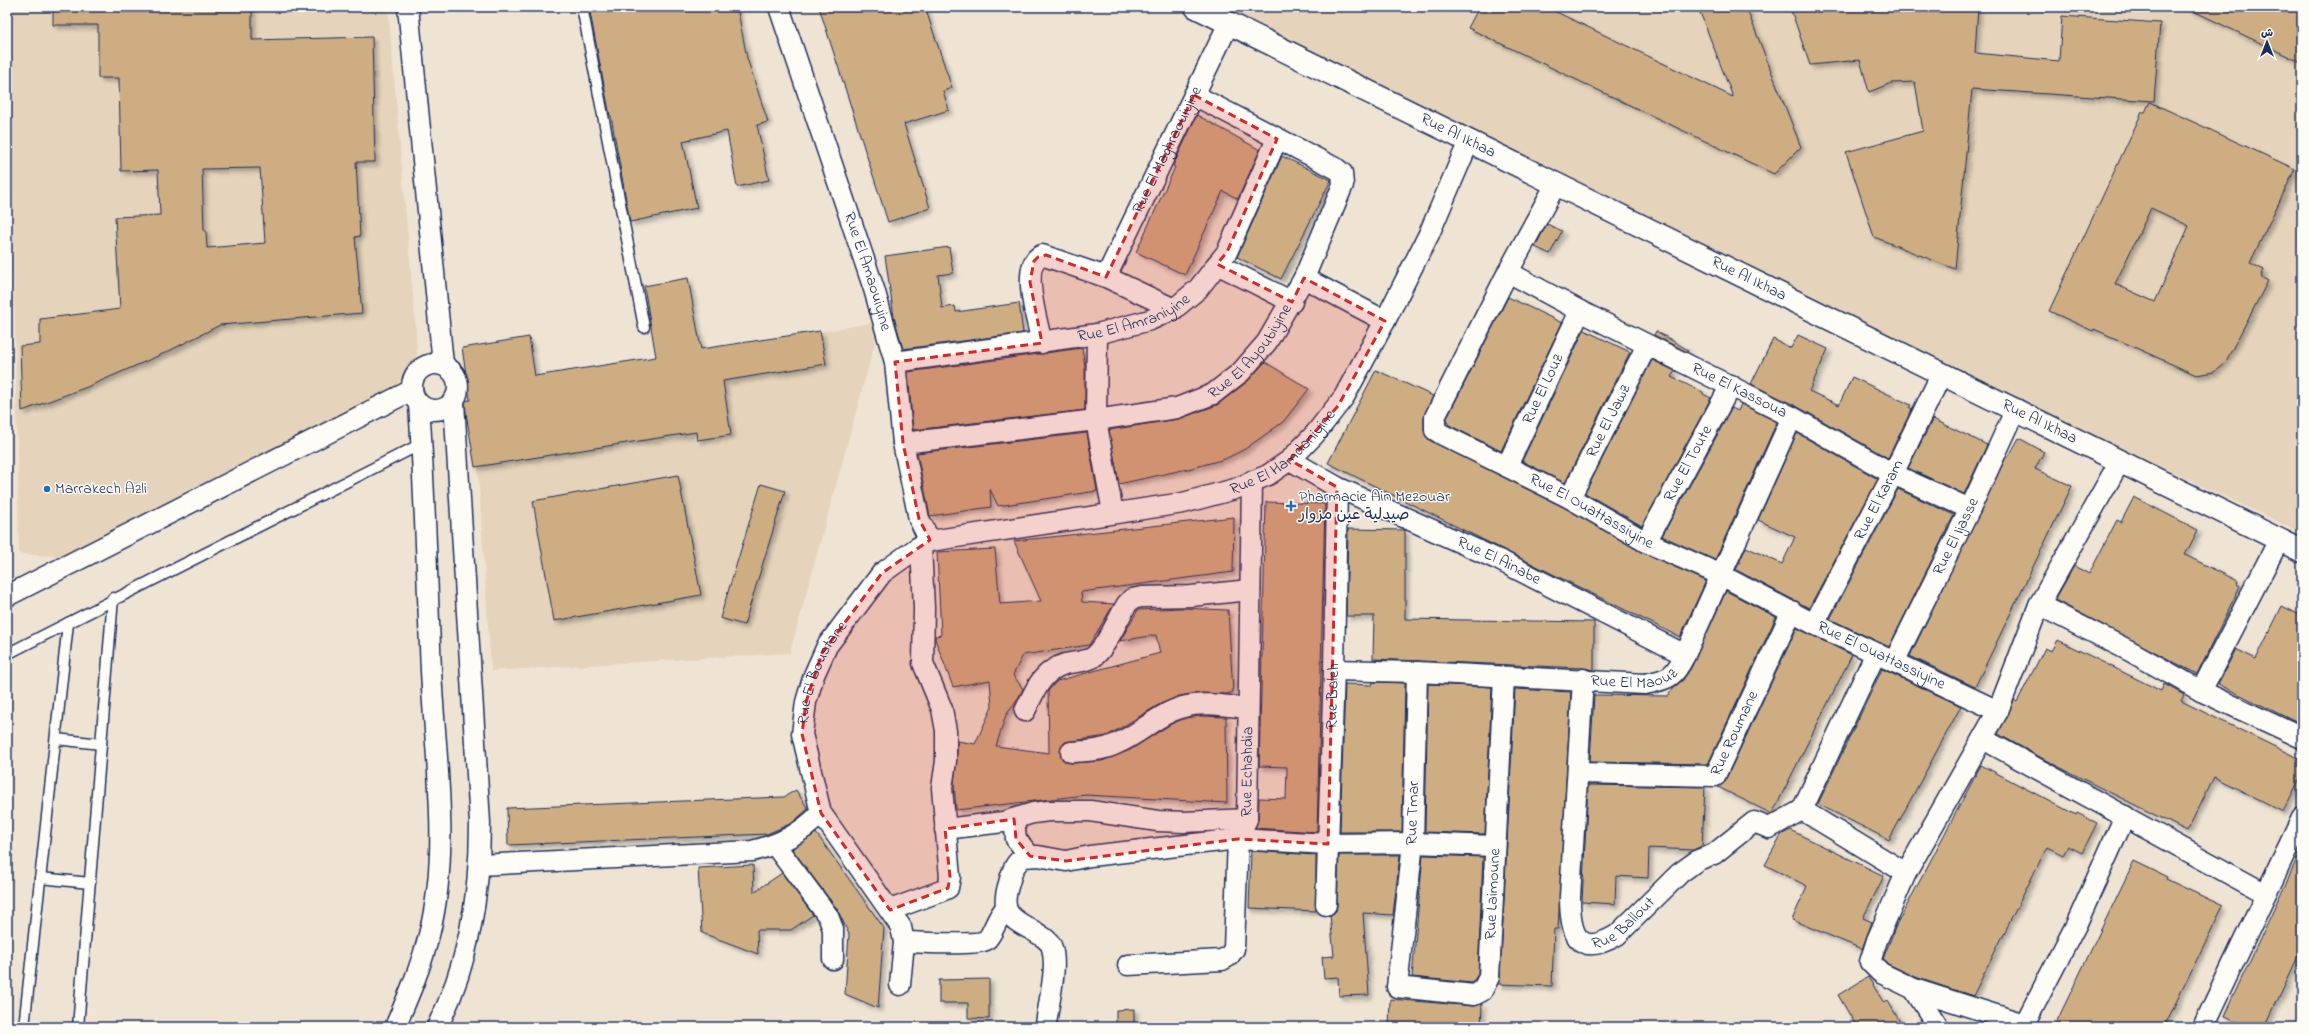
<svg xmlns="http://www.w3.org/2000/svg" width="2309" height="1034" font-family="'Indie Flower','Playpen Sans Arabic',sans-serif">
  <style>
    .built { fill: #e5d4bb }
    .building { fill: #cfad82; stroke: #1b2f5e; fill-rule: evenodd; filter: url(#shadow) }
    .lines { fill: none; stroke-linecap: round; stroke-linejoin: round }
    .lane-casing { stroke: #1b2f5e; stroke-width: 13 }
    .street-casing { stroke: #1b2f5e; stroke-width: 23 }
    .secondary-casing { stroke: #1b2f5e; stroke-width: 25 }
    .lane { stroke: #fdfcf7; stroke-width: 10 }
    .street { stroke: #fdfcf7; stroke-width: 20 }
    .secondary { stroke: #fdfcf7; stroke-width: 22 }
    .marked { fill: #d62828; fill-opacity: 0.2; stroke: #d62828; stroke-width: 3; stroke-dasharray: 8 5; stroke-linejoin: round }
    .poi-dot { fill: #1f6fb2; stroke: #fdfcf7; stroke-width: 1.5 }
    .labels { text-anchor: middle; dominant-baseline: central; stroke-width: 3; stroke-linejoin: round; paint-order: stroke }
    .street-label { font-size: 16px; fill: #1b2f5e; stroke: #fdfcf7 }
    .poi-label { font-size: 16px; fill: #1b2f5e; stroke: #fdfcf7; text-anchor: start }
  </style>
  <defs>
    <filter id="shadow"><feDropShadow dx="3.5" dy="3.5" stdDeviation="2" flood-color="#0004"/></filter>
  </defs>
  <rect width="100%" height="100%" fill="#efe4d4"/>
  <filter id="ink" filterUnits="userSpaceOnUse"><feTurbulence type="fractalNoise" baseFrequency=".025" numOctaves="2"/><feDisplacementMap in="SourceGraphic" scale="8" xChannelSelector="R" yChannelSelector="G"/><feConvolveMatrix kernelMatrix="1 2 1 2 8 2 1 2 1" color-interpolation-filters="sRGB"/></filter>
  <g filter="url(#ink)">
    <g class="built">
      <polygon points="9,7 388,7 416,330 417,357 394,389 71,557 19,554"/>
      <polygon points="1175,7 2302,7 2302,533"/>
      <polygon points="881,321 790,653 491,671 473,394"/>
    </g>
    <g class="building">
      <path d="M 118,7 L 252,7 L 252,40 L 372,37 L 375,162 L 356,162 L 360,236 L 355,237 L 362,313 L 220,325 L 167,352 L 87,387 L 22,411 L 20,346 L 40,344 L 40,319 L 120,309 L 115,217 L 160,215 L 158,170 L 121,171 L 119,78 L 98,78 L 98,25 L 53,25 L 53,9 ZM 260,168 L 265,243 L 207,248 L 206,231 L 204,231 L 202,169 Z"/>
      <polygon points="589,7 737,7 747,58 768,122 757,125 769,180 737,187 727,131 683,141 697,208 630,222 611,116 610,116"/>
      <polygon points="819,7 925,7 952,88 943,91 949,110 904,124 930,208 888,222"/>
      <polygon points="1479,7 1546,7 1733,97 1698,7 1746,7 1801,147 1774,174 1468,28"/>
      <polygon points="1790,7 1978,7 1975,53 2059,61 2062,16 2160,23 2154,101 1972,89 1955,269 1874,237 1846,152 1923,131 1915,82 1891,83 1869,92 1860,60 1810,65"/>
      <polygon points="2185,7 2302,7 2302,63"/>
      <path d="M 2150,102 L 2295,169 L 2250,263 L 2264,270 L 2261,277 L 2268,281 L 2225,363 L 2214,372 L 2196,375 L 2094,329 L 2093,331 L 2049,311 L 2142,112 L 2145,112 ZM 2151,208 L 2189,226 L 2155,302 L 2115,284 Z"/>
      <polygon points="1197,115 1260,150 1238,199 1223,191 1185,275 1136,252 1175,167 1173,166"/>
      <polygon points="1282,156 1331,180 1281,279 1237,257"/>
      <polygon points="1547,224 1562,231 1550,254 1535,247"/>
      <polygon points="949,247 953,273 938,275 942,308 955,306 956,312 1019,303 1023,333 903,349 894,317 885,256"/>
      <polygon points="688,278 701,349 820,331 826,364 723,381 731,435 697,440 696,432 475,467 466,413 465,401 470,400 462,348 529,337 535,376 656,357 644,286"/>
      <polygon points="1508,297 1562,323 1501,451 1449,425 1446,420"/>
      <polygon points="1584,330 1630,352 1565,483 1522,461"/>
      <polygon points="1656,331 1688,350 1687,352 1654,335"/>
      <polygon points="1798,335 1828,349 1809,391 1839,405 1852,377 1911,405 1909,407 1912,409 1888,458 1798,407 1751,384 1773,339 1791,348"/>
      <polygon points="1082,348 1085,366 1085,410 913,430 908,372"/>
      <polygon points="1652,360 1675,371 1671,377 1703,392 1703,394 1711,398 1642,526 1585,493"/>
      <polygon points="1265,362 1309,389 1283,422 1245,449 1225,459 1192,468 1119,484 1109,430 1179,419 1217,405 1248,381"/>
      <polygon points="1376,370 1433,396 1424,417 1424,430 1429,440 1565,508 1641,552 1706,581 1680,637 1328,463"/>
      <polygon points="1741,404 1777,422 1715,560 1662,536 1732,408 1738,411"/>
      <polygon points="1933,419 1987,445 1964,494 1908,468"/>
      <polygon points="1087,433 1097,491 998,506 990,489 991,507 930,516 917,453"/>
      <polygon points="1797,433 1878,479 1809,608 1736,570 1746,547 1782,564 1795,537 1758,520"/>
      <polygon points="2019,438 2044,452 2035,469 2072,486 1975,687 1910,656 2007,455 2009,456"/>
      <polygon points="678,475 701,595 554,621 533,501"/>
      <polygon points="761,484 785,491 744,625 720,618"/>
      <polygon points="1898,489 1954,515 1889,647 1830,619"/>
      <polygon points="2134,497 2198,530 2185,555 2238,581 2237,584 2240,586 2197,674 2055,600 2074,566 2089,574 2117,520 2121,522"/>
      <polygon points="1266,502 1325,504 1317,832 1255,828 1258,819 1259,798 1286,799 1287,767 1259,766"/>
      <polygon points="1234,517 1233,572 1081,592 1082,602 1114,604 1089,645 1023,655 1013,675 1023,689 1016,702 1006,715 996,746 1049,753 1048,691 1057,681 1160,653 1156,635 1120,641 1138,610 1181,608 1228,610 1233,692 1226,694 1198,693 1179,696 1160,704 1107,736 1065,742 1060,752 1062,759 1071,763 1102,761 1130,750 1171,724 1186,718 1200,716 1226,717 1227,803 1086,795 956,810 954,784 958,741 975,744 992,707 990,680 953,687 935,639 935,636 941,635 937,552 995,549 1000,604 1041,601 1014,541"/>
      <polygon points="1348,529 1405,530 1405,619 1594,622 1594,670 1583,668 1373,659 1374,616 1346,616"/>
      <polygon points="1726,591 1776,617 1708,764 1590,762 1594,695 1668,696 1673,688 1683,680 1691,668"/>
      <polygon points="2282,606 2302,616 2302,725 2218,684 2236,649 2256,659"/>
      <polygon points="1797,628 1852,655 1772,814 1718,787 1725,781"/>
      <polygon points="2058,640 2161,691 2164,684 2184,695 2181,701 2302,760 2302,774 2283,812 2214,777 2187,831 2051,763 1998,734 2014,700 2017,702 2045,648 2052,651"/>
      <polygon points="1882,669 1961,706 1889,840 1818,804"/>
      <polygon points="1373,682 1405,683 1402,832 1340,832 1345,684 1372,685"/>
      <polygon points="1428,684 1492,687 1485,834 1425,832"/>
      <polygon points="1515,689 1571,692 1558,929 1554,929 1552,986 1498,984 1500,978"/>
      <polygon points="1981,765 2076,815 2077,813 2097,823 2082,853 2068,846 2063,855 2047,847 1973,996 1918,978 1888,964 1883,959 1895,928"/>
      <polygon points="1588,785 1705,787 1702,846 1693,850 1649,848 1648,878 1616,876 1615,904 1582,902"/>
      <polygon points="796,790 808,809 792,823 767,834 508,845 507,808 784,797"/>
      <polygon points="1790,830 1884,876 1863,918 1872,922 1862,949 1792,920 1807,886 1765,865 1781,835"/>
      <polygon points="816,833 884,928 878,1008 845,994 849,934 837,909 792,849"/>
      <polygon points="2302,849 2302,948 2265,1027 2250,1027 2224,1016"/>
      <polygon points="1251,851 1316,855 1316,911 1249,908"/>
      <polygon points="1339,855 1400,855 1393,915 1363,913 1369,995 1339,996 1338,977 1324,978 1322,957 1334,956 1330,915 1336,911 1337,905"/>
      <polygon points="1423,855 1483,857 1478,974 1472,983 1412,977"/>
      <polygon points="2134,861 2167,877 2166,879 2223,906 2164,1027 2054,1027"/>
      <polygon points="753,865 754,892 782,873 813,915 791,930 757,930 758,954 702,933 698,868"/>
      <polygon points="1868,977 1884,1003 1888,1001 1903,1027 1857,1027 1838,995"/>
      <polygon points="989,979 989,1019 968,1018 968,1003 939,1003 939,980"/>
      <polygon points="1390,999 1473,1006 1482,1004 1481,1027 1389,1027"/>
      <polygon points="1134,1009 1134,1026 1116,1026 1116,1010"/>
    </g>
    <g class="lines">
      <g class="lane-casing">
        <g id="lane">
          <polyline points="582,7 644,327"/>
          <polyline points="7,654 421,444"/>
          <polyline points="56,739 101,744"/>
          <polyline points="40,878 90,883"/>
          <polyline points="24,1027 68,623"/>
          <polyline points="78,1027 113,598"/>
        </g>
      </g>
      <g class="street-casing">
        <g id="street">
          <polyline points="408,7 443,364"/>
          <path id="s1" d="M 779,7 L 874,289 L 895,362 L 903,443 L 919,519 L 930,541"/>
          <path id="s2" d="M 1556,184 L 1508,272 L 1435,417 L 1435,430 L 1443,435 L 1570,498 L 1646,542 L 1719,574 L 1814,624 L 1998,711"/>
          <polyline points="1217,264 1292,302"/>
          <path id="s3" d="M 1508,272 L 1580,311 L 1792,417 L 1893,474 L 1970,509"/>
          <path id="s4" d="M 1106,277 L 1229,23"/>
          <polyline points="1304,278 1385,321"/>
          <polyline points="1097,334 1096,420 1113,513"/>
          <path d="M 1042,343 C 1038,324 1019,264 1042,255 L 1106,277 L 1174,309"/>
          <path id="s5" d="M 895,362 L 1097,334 L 1150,320 L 1174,309 L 1198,289 L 1227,252 L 1277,139"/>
          <circle cx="435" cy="387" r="23"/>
          <path id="s6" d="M 903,443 L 1096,420 L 1177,408 L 1213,394 L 1241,372 L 1267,342 L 1304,278 L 1343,185 L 1342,173 L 1337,169 L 1194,95"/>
          <path id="s7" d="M 1290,460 L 1337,487 L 1499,560 L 1685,655"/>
          <path id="s8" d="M 1507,466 L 1580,311"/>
          <path id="s9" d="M 1570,498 L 1647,345"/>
          <path id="s10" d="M 1646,542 L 1731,385"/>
          <polyline points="7,596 412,390"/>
          <polyline points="2039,605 2130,651 2201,691 2302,738"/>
          <path id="s11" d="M 1814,624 L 1893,474 L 1941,375"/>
          <path id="s12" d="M 1894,662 L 1970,509 L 2016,409"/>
          <path id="s13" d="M 1334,670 L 1417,672 L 1645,684 C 1670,679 1674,677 1685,655 L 1792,417"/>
          <path id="s14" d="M 1417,672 L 1413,843 L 1397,987 L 1474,995 L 1482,991 L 1489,977 L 1504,677"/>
          <path id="s15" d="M 1583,679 L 1570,897 C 1570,932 1576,959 1617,935 L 1680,873 L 1698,860 L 1714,854 L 1754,822 L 1769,828 L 1802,810"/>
          <polyline points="2201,691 2279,540"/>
          <path d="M 1025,711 C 1035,690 1042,671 1065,664 C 1074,662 1084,662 1092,658 C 1106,649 1118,618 1127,604 L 1132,599 L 1142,597 L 1191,596 L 1250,590"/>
          <polyline points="1983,739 2266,894"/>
          <path d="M 1071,752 C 1086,751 1102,751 1116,744 C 1140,734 1158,714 1183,707 C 1204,701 1227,706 1247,708"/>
          <path id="s16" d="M 1578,773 L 1715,776 L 1792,611"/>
          <polyline points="1802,810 1876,653"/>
          <polyline points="1802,810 1906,873"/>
          <polyline points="1014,819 1016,839 1030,856"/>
          <polyline points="945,829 1003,822 1033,813 1049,811 1090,811 1158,821 1184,822 1247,819"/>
          <polyline points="775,845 828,916 833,929 833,959"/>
          <path d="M 479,865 L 752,851 C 780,844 801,834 821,813"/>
          <path id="s17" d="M 1326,905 L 1334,670 L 1337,487"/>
          <polyline points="890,910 944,890 948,888 950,877 942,788 946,761 946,731 942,709 923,663 924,608 921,546"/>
          <path d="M 904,942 C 918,942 977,946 986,940 C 993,935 996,918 1005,909"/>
          <path id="s18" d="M 1128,965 L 1222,960 L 1229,956 L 1234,949 L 1238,839 L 1247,819 L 1252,481"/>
          <path id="s19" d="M 900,985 L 904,942 L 901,927 L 821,813 L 802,734 L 806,702 L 814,675 L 827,646 L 882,573 L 917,548 L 930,541 L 1183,503 L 1235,489 L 1268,475 L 1290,460 L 1315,434 L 1344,397 L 1385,321 L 1429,234 L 1469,141"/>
          <polyline points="1914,989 2024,1024"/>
          <path d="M 1046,1025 C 1048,1004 1058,968 1052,948 C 1051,943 1045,938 1040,935 C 1014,919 998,917 1009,883 C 1012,872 1014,863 1024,857 L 1038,856 L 1066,861 L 1090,856 L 1238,839 L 1328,844 L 1413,843 L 1495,846"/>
          <path d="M 395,1027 C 408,997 421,967 429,935 C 451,850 435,757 431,670 C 427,581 425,493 419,404"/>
          <path d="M 437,1027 C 470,963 480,893 480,823 L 454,402"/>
          <polyline points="1938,1027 1914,989 1881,973 1870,962 1877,940 1906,873 1998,711 2039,605 2120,461"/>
          <polyline points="2023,1027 2076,925 2125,816"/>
          <polyline points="2203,1027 2302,818"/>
        </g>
      </g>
      <g class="secondary-casing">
        <g id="secondary">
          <path id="s20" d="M 1196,7 L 2302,551"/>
        </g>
      </g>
      <use href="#lane" class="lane"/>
      <use href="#street" class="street"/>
      <use href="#secondary" class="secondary"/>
    </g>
  </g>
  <path class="marked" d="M 1194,95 L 1277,139 L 1227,252 L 1217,264 L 1292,302 L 1304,278 L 1385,321 L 1338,406 L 1290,460 L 1337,487 L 1328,844 L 1238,839 L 1066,861 L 1030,856 L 1016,839 L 1014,819 L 945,829 L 950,877 L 948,888 L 890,910 L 821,813 L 802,734 L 806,702 L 822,653 L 882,573 L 930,540 L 919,519 L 903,443 L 895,362 L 1042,343 L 1030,282 L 1034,261 L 1038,257 L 1046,255 L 1106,277 Z"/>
  <g class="poi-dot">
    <circle cx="47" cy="489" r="4"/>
    <path d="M1289 500h4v4h4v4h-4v4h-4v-4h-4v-4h4z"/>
  </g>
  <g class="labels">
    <g class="street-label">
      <text stroke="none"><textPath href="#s20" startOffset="292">Rue Al Ikhaa</textPath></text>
      <text stroke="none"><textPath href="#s4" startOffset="141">Rue El Maghraouiyine</textPath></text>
      <text stroke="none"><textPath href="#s1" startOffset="279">Rue El Amaouiyine</textPath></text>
      <text stroke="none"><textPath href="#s20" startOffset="616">Rue Al Ikhaa</textPath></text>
      <text stroke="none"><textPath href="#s5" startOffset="244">Rue El Amraniyine</textPath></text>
      <text stroke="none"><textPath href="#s6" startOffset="372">Rue El Ayoubiyine</textPath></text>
      <text stroke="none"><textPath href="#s8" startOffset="85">Rue El Louz</textPath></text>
      <text stroke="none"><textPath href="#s3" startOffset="260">Rue El Kassoua</textPath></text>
      <text stroke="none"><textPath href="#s9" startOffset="86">Rue El Jawz</textPath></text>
      <text stroke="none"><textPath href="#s20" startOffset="940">Rue Al Ikhaa</textPath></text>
      <text stroke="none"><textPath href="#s19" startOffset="891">Rue El Hamdaniyine</textPath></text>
      <text stroke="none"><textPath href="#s10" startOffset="89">Rue El Toute</textPath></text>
      <text stroke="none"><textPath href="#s11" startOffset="140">Rue El Karam</textPath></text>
      <text stroke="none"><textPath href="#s2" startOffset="452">Rue El Ouattassiyine</textPath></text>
      <text stroke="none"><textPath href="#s12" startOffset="140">Rue El Ijasse</textPath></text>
      <text stroke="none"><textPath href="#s7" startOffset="232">Rue El Ainabe</textPath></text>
      <text stroke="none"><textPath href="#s2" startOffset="776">Rue El Ouattassiyine</textPath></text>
      <text stroke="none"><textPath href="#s13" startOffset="301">Rue El Maouz</textPath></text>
      <text stroke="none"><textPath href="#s19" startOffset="344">Rue El Boustane</textPath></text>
      <text stroke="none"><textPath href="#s17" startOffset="209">Rue Baleh</textPath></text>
      <text stroke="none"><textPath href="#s16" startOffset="184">Rue Roumane</textPath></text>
      <text stroke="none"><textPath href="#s18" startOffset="290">Rue Echahdia</textPath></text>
      <text transform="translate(1413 813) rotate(-88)">Rue Tmar</text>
      <text stroke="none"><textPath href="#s14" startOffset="501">Rue Laimoune</textPath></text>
      <text stroke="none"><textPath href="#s15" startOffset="315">Rue Ballout</textPath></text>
    </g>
    <g class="poi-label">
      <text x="55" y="489">Marrakech Azli</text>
      <text x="1299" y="497">Pharmacie Ain Mezouar<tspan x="1299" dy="18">صيدلية عين مزوار</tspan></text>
    </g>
  </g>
  <rect width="2309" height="1034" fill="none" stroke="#fdfcf7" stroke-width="24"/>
  <rect x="12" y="12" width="2285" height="1010" fill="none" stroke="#1b2f5e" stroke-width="1.5" filter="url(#ink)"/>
  <g transform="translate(2267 42)" stroke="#fdfcf7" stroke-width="3" paint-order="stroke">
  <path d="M0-3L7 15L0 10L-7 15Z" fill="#1b2f5e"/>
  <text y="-6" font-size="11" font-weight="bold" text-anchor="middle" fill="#1b2f5e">ش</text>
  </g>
</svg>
